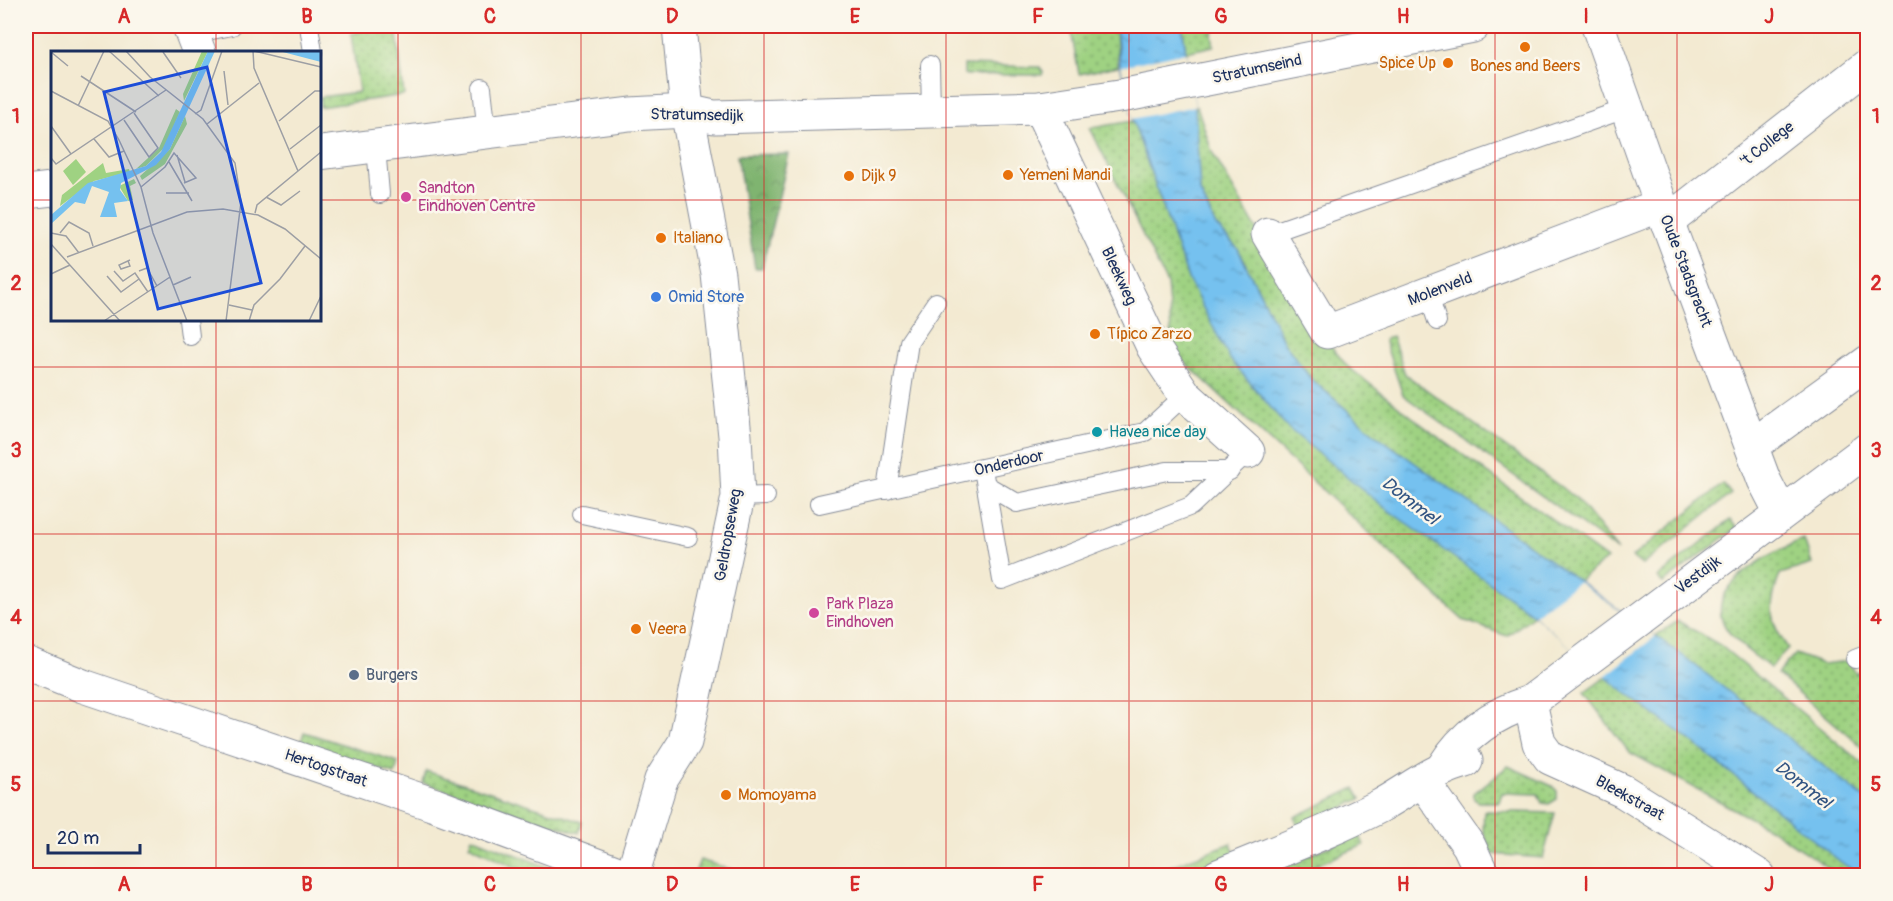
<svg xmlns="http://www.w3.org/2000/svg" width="1893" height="901" font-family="Pangolin,sans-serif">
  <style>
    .grass { fill: url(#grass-dots); stroke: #5d8070; stroke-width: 1.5 }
    .forest { fill: url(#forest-crowns); stroke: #4d7267; stroke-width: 1.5 }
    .water { fill: url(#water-ripples); stroke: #4878a6; stroke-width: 1.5 }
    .pier { fill: #f3ead2 }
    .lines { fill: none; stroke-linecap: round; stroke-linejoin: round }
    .lane-casing { stroke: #878c98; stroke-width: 20 }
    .street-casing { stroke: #878c98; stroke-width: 35 }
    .secondary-casing { stroke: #878c98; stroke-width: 35 }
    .lane { stroke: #fff; stroke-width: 18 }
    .street { stroke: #fff; stroke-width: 33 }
    .secondary { stroke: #fff; stroke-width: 33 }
    .grid { fill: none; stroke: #d62828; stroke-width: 1.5; stroke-opacity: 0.55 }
    .food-dot { fill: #e8710a; stroke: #fbf7ec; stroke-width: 2 }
    .hotel-dot { fill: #d1479c; stroke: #fbf7ec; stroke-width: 2 }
    .shop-dot { fill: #3f7fe0; stroke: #fbf7ec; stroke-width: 2 }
    .culture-dot { fill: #0f9aa8; stroke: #fbf7ec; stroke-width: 2 }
    .service-dot { fill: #5c6f8a; stroke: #fbf7ec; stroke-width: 2 }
    .labels { text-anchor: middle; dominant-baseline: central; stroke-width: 5; stroke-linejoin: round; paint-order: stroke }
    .food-label { font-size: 16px; fill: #c56008; stroke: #fbf7ec; text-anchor: start }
    .street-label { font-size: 16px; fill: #1b2f5e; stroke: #fbf7ec }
    .hotel-label { font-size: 16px; fill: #b23c85; stroke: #fbf7ec; text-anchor: start }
    .shop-label { font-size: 16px; fill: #366cbe; stroke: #fbf7ec; text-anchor: start }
    .culture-label { font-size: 16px; fill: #0d838f; stroke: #fbf7ec; text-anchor: start }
    .service-label { font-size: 16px; fill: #4e5e75; stroke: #fbf7ec; text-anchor: start }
    .water-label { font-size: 18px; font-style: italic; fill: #325482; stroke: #fbf7ec }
    .inset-road { fill: none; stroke: #9d9fa4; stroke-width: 1.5 }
    .view { fill: #1d4ed8; fill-opacity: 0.15; stroke: #1d4ed8; stroke-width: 3 }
    .inset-edge { fill: none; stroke: #1b2f5e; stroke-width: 3 }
    .neatline { fill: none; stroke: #d62828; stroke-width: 2 }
    .grid-label { font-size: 20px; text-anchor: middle; font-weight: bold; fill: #d62828 }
  </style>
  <defs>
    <pattern id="grass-dots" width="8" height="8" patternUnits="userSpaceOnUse" patternTransform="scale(1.5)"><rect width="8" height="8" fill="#9fd282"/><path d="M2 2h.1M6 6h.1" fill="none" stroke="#81ab6e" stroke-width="1.8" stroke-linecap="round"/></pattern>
    <pattern id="forest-crowns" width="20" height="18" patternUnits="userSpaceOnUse" patternTransform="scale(1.5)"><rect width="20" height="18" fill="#7fb470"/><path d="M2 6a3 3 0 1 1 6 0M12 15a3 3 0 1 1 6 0" fill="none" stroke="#67935f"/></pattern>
    <pattern id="water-ripples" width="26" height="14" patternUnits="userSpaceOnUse" patternTransform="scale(1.5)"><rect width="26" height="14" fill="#75c1ef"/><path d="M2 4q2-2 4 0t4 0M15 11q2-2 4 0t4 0" fill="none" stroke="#5f9dc5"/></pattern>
  </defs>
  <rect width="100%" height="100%" fill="#fbf7ec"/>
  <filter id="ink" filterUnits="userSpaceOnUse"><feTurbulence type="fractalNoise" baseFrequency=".0167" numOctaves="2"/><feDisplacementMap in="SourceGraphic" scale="12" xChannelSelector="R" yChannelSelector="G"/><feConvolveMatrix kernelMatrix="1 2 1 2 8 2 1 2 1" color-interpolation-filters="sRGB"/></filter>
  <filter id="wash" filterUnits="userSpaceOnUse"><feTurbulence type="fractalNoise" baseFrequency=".008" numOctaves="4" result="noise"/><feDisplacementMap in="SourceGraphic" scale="24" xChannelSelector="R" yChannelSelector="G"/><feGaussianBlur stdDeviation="1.35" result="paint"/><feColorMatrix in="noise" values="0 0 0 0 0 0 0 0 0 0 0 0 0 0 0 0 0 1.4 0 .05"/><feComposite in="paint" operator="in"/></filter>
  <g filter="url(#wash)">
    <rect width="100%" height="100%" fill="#f3ead2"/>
    <g class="grass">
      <polygon points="380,26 396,26 404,95 320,107 320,97 359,92 351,34"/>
      <polygon points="1070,26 1116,26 1118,66 1079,74"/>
      <polygon points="1182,26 1216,26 1212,34 1214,46 1186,52"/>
      <polygon points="964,65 1040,67 1043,72 1042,75 967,75 964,74"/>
      <polygon points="1197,106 1212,152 1319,337 1328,342 1347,366 1434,434 1607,559 1577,582 1376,435 1311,379 1285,344 1238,249 1216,226 1200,192 1194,107"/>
      <polygon points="1133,121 1189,281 1534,615 1507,636 1463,620 1180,358 1172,343 1167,284 1090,128"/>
      <polygon points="1392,336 1405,374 1576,498 1618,551 1403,395 1384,340"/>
      <polygon points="1723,484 1731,494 1642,565 1632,557"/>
      <polygon points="1730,520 1737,528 1663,583 1657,578"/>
      <path d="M 1804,540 L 1812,564 L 1780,574 C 1769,605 1767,620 1788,648 L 1770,668 C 1756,656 1736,644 1726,628 C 1700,587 1774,551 1804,540 Z"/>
      <polygon points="1678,621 1720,645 1867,767 1867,800 1655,636"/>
      <polygon points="1795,654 1822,664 1849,661 1856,674 1867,669 1867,751 1777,674"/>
      <polygon points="1606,677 1691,741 1860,875 1839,875 1772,830 1629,752 1584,693"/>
      <polygon points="304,732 398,762 395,774 300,744"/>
      <polygon points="1508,766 1552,786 1557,791 1557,799 1549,804 1542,803 1538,794 1502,793 1499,802 1479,802 1474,799 1474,793"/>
      <polygon points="426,771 582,822 579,833 423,783"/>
      <polygon points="1355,788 1361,799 1299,828 1295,817"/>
      <polygon points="1484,811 1555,813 1543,858 1492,854 1483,831"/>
      <polygon points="1359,834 1364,845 1292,875 1269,875 1268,872"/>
      <polygon points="472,837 555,870 564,875 532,875 469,845"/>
      <polygon points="1231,843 1235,854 1182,875 1154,875 1153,873"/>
      <polygon points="700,860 750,875 694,875"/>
    </g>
    <polygon class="forest" points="789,154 762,268 755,268 737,155"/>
    <polygon class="water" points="1116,26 1182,26 1195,109 1200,192 1216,226 1238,249 1285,344 1311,379 1376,435 1682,655 1867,800 1867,875 1860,875 1841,862 1691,741 1620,689 1534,615 1384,507 1288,428 1230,359 1189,281 1133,121 1120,64"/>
    <g class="pier">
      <polygon points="1186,52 1195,106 1132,119 1121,66"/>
      <polygon points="1578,582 1656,636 1604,677 1534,615"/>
    </g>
  </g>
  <g filter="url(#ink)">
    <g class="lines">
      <g class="lane-casing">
        <g id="lane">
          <polyline points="309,26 313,52"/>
          <polyline points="192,34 232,26"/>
          <polyline points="930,65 931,111"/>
          <polyline points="482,88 487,133"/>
          <polyline points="376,147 380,194"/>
          <polyline points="1268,234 1628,108"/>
          <polyline points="1428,293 1437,321"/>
          <polyline points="188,320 190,336"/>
          <polyline points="983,469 1002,580 1191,506 1248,452"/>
          <polyline points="986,485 1017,503 1167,471 1230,471"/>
          <polyline points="887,490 909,342 936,302"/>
          <polyline points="738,497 766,496"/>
          <polyline points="819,504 1145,432 1185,395"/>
          <polyline points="582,514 688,537"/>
          <polyline points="1855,659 1868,654"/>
        </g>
      </g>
      <g class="street-casing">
        <g id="street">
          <polyline points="189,26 199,52"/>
          <polyline points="1598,26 1661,205 1764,480 1781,513"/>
          <polyline points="1040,108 1153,347 1185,395 1248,452"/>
          <polyline points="320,153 630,114 687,111 714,117 1040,108 1126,95 1473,26"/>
          <polyline points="26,192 52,189"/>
          <polyline points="1667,222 1868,65"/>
          <polyline points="1268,234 1327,332 1661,205"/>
          <polyline points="1752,446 1868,362"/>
          <polyline points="1423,781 1469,846 1483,876"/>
          <polyline points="632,876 661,780 685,742 738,497 735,436 718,274 687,111 679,26"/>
        </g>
      </g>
      <g class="secondary-casing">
        <g id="secondary">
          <polyline points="26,663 83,686 435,805 626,876"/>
          <polyline points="1530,702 1539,743 1550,758 1623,791 1759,876"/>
          <path d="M 1444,766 C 1464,734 1495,713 1530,702 L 1868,449"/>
          <path d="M 1218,876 C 1273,853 1328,833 1380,806 C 1409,790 1434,769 1466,761"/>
        </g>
      </g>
      <use href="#lane" class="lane"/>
      <use href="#street" class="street"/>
      <use href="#secondary" class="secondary"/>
    </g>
  </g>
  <path class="grid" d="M 216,26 L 216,52M 398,26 L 398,876M 581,26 L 581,876M 764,26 L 764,876M 946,26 L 946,876M 1129,26 L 1129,876M 1312,26 L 1312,876M 1495,26 L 1495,876M 1677,26 L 1677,876M 26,200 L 52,200M 320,200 L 1868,200M 216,320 L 216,876M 26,367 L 1868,367M 26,534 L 1868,534M 26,701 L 1868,701"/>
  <g class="food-dot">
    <circle cx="1525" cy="47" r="6"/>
    <circle cx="1448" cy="63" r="6"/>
    <circle cx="1008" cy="175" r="6"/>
    <circle cx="849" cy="176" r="6"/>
    <circle cx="661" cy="238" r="6"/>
    <circle cx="1095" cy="334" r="6"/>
    <circle cx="636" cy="629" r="6"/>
    <circle cx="726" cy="795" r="6"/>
  </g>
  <g class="hotel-dot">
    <circle cx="406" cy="197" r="6"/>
    <circle cx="814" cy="613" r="6"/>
  </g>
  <circle class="shop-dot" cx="656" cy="297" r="6"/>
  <circle class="culture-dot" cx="1097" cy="432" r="6"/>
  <circle class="service-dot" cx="354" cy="675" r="6"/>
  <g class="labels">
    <g class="food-label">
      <text x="1436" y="63" text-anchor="end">Spice Up</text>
      <text x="1525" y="66" text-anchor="middle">Bones and Beers</text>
      <text x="1020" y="175">Yemeni Mandi</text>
      <text x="861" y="176">Dijk 9</text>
      <text x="673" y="238">Italiano</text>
      <text x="1107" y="334">Típico Zarzo</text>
      <text x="648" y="629">Veera</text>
      <text x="738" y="795">Momoyama</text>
    </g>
    <g class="street-label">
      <text transform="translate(1257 69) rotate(-12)">Stratumseind</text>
      <text transform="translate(697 115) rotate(1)">Stratumsedijk</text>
      <text transform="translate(1767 144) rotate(-38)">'t College</text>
      <text transform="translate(1686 271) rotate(69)">Oude Stadsgracht</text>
      <text transform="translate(1119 276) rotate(65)">Bleekweg</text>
      <text transform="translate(1440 289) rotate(-21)">Molenveld</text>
      <text transform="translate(1009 463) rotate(-13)">Onderdoor</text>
      <text transform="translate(728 535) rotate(-80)">Geldropseweg</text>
      <text transform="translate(1698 575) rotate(-37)">Vestdijk</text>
      <text transform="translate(326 768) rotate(19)">Hertogstraat</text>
      <text transform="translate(1630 798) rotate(29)">Bleekstraat</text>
    </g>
    <g class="hotel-label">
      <text x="418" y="188">Sandton<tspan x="418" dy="18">Eindhoven Centre</tspan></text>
      <text x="826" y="604">Park Plaza<tspan x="826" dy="18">Eindhoven</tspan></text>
    </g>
    <g class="shop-label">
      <text x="668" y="297">Omid Store</text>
    </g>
    <g class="culture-label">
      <text x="1109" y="432">Havea nice day</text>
    </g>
    <g class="service-label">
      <text x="366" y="675">Burgers</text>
    </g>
    <g class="water-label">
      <text transform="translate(1410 501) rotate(38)">Dommel</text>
      <text transform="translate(1803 785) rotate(38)">Dommel</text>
    </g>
  </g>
  <g transform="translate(51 51)">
    <rect width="270" height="270" fill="#f3ead2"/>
    <path d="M 151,0 L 157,0 L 133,50 L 132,43 ZM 125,58 L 129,61 L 113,97 L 95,115 L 85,118 L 108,97 ZM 134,65 L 136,73 L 114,113 L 91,129 L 89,125 L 119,98 ZM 25,108 L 35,121 L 22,134 L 12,120 ZM 52,112 L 55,122 L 78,118 L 79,121 L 43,130 L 9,155 L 11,144 ZM 83,128 L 85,132 L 79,135 L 82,149 L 77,150 L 68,135 Z" fill="#9fd282"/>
    <path d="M 157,0 L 164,0 L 119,98 L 105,114 L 70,132 L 69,139 L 77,150 L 63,152 L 66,166 L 49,166 L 58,141 L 41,135 L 34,153 L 24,151 L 0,173 L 0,164 L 37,132 L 95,115 L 110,101 ZM 228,0 L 270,0 L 270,11 Z" fill="#75c1ef"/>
    <path class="inset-road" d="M 58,0 L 108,45M 75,0 L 99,26 L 152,68 L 184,112 L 190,151 L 175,270M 202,0 L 203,17 L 247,120M 203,0 L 270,16M 0,1 L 17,15M 112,1 L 130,27M 173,20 L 177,54M 30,25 L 85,61M 0,40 L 57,70 L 68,89 L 90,136 L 102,182 L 136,270M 27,55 L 53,0M 144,63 L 150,59 L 171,0M 73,69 L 98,106 L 107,97 L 83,62M 228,70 L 264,40 L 270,40M 156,73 L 208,32M 0,75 L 20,103M 43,88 L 58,106 L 73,100M 239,98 L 270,74M 126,104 L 134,131M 0,107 L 5,113 L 115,39M 118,111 L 141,150M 90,136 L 114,116 L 123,102 L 145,127 L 133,132M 115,142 L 138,142M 215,146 L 230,154 L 249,140M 204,162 L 206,154 L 270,101M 0,182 L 15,185 L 28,202M 9,182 L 18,171 L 38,182 L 42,195M 0,193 L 69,270M 16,206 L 136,161 L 172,158 L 207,164 L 234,178 L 270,208M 77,210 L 79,215 L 70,218 L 68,214 L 79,209M 63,220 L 72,230 L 84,222 L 97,241M 88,220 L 96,217 L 106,235M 0,223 L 19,214M 56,225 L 70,241 L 88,228M 122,234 L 140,226M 178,254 L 201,259M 53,270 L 119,226M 198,270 L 203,254 L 229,228 L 254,195M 258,270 L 270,245"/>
    <path class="view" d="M 156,16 L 210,232 L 107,258 L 53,41 Z"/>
    <rect width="270" height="270" class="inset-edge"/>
  </g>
  <rect width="1893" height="901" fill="none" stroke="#fbf7ec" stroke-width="66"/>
  <path d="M48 844v9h92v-9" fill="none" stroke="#1b2f5e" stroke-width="3"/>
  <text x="57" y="844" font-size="18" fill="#1b2f5e" stroke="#fbf7ec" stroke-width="4.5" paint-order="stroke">20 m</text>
  <rect x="33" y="33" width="1827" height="835" class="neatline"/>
  <g class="grid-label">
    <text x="124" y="23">A</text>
    <text x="307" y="23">B</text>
    <text x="490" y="23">C</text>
    <text x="672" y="23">D</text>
    <text x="855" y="23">E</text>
    <text x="1038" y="23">F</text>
    <text x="1221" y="23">G</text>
    <text x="1403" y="23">H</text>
    <text x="1586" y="23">I</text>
    <text x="1769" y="23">J</text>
    <text x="16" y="123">1</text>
    <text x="1876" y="123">1</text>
    <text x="16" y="290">2</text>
    <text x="1876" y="290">2</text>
    <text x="16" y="457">3</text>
    <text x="1876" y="457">3</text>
    <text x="16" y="624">4</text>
    <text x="1876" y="624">4</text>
    <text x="16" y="791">5</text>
    <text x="1876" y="791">5</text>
    <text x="124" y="891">A</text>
    <text x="307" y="891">B</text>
    <text x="490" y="891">C</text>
    <text x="672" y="891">D</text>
    <text x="855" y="891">E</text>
    <text x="1038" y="891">F</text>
    <text x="1221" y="891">G</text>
    <text x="1403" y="891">H</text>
    <text x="1586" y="891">I</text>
    <text x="1769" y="891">J</text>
  </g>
</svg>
